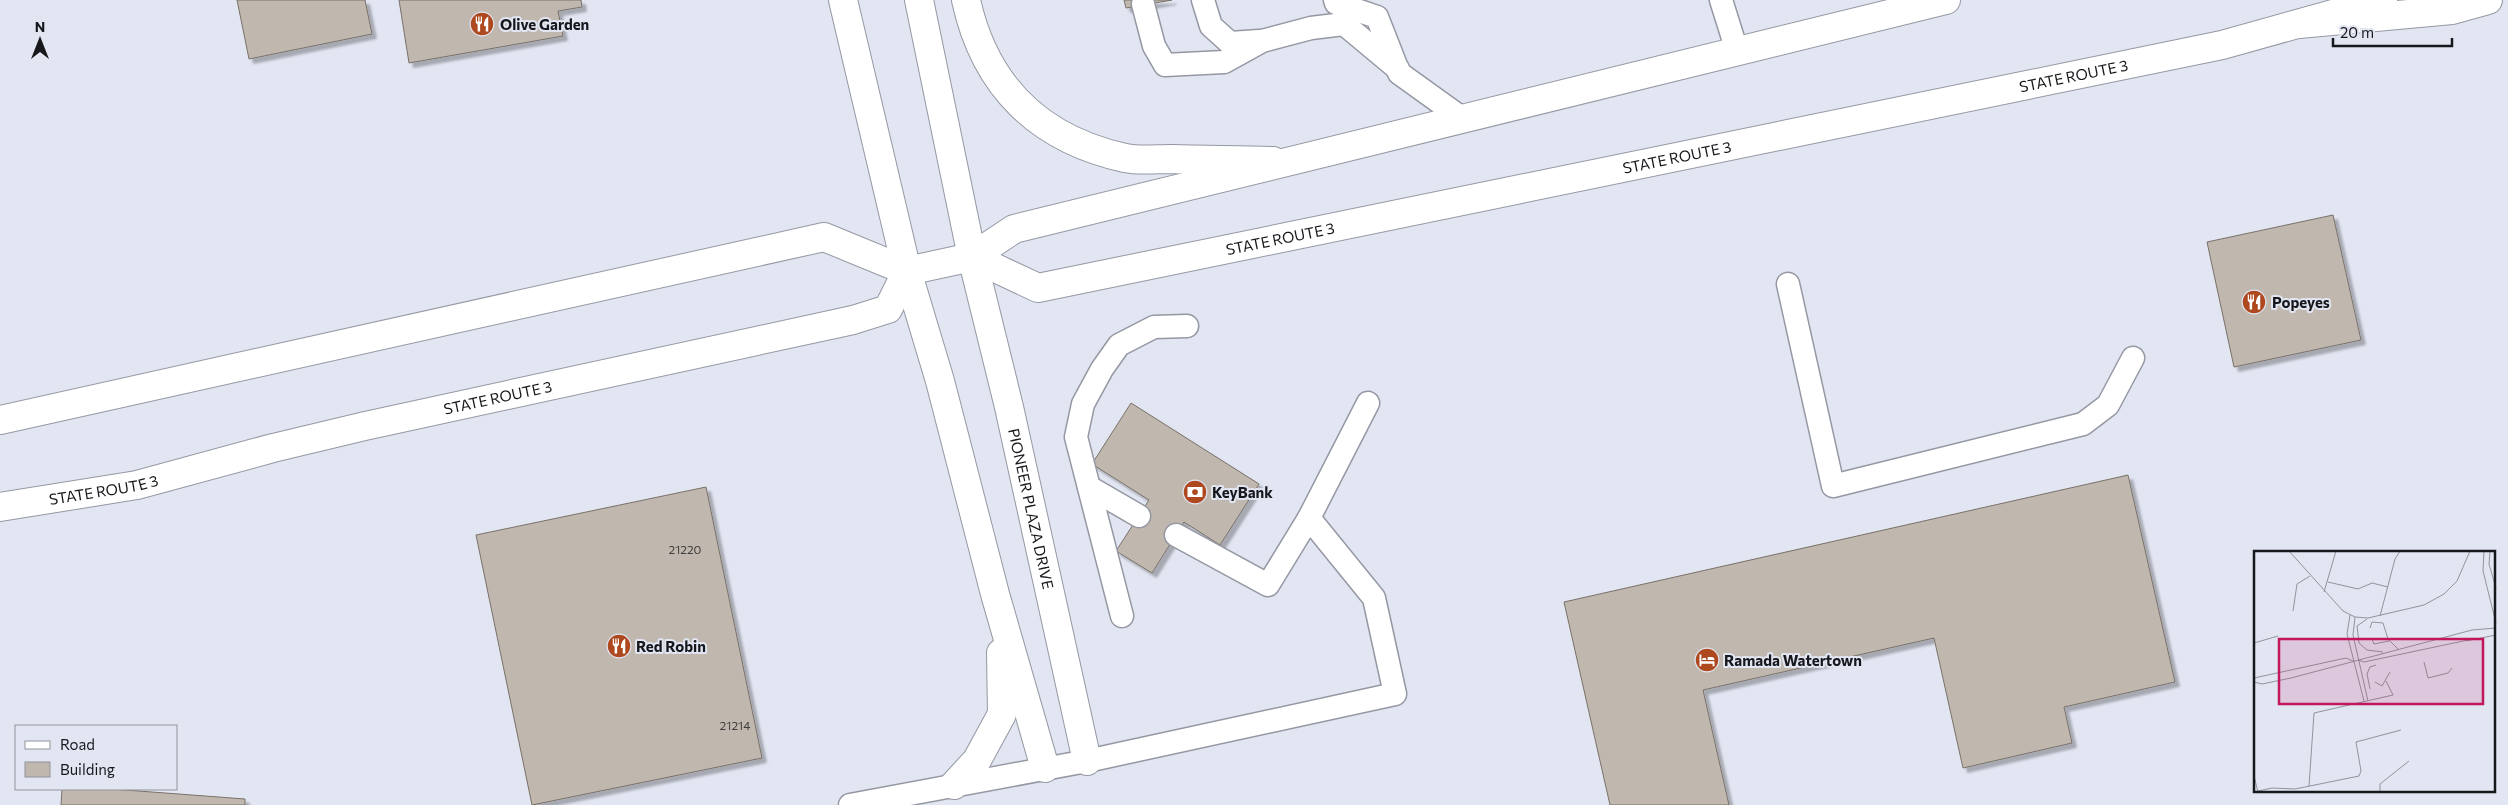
<svg xmlns="http://www.w3.org/2000/svg" width="2508" height="805" font-family="Commissioner,sans-serif">
  <style>
    .building { fill: #c0b7ae; stroke: #797169; filter: url(#shadow) }
    .lines { fill: none; stroke-linecap: round; stroke-linejoin: round }
    .lane-casing { stroke: #9598a3; stroke-width: 25 }
    .street-casing { stroke: #9598a3; stroke-width: 30 }
    .primary-casing { stroke: #9598a3; stroke-width: 30 }
    .highway-casing { stroke: #9598a3; stroke-width: 30 }
    .lane { stroke: #fff; stroke-width: 22 }
    .street { stroke: #fff; stroke-width: 28 }
    .primary { stroke: #fff; stroke-width: 28 }
    .highway { stroke: #fff; stroke-width: 28 }
    .labels { text-anchor: middle; dominant-baseline: central; stroke-width: 4; stroke-linejoin: round; paint-order: stroke }
    .number-label { font-size: 12px; fill: #414040 }
    .poi-label { font-size: 15px; font-weight: bold; fill: #17181c; stroke: #e2e6f2; text-anchor: start }
    .street-label { font-size: 15px; fill: #17181c; stroke: #e2e6f2 }
    .inset-road { fill: none; stroke: #91949c; stroke-width: 1 }
    .view { fill: #c2185b; fill-opacity: 0.15; stroke: #c2185b; stroke-width: 2.5 }
    .inset-edge { fill: none; stroke: #17181c; stroke-width: 2.5 }
  </style>
  <defs>
    <filter id="shadow"><feDropShadow dx="4.5" dy="4.5" stdDeviation="1" flood-color="#0004"/></filter>
  </defs>
  <rect width="100%" height="100%" fill="#e2e6f2"/>
  <g class="building">
    <polygon points="237,0 365,0 372,34 249,59"/>
    <polygon points="399,0 581,0 582,7 558,11 563,36 409,63"/>
    <polygon points="1124,0 1172,0 1126,8"/>
    <polygon points="2333,215 2361,340 2234,367 2207,242"/>
    <polygon points="1131,403 1259,484 1220,545 1184,522 1152,573 1116,551 1149,500 1092,464"/>
    <polygon points="2128,475 2175,682 2064,707 2072,743 1963,768 1934,638 1703,690 1729,805 1610,805 1564,602"/>
    <polygon points="706,487 762,758 532,805 476,535"/>
    <polygon points="62,789 112,789 245,799 245,805 61,805"/>
  </g>
  <g class="lines">
    <g class="lane-casing">
      <g id="lane">
        <polyline points="1203,0 1211,26 1230,43 1259,41"/>
        <polyline points="1335,0 1336,3 1377,17 1399,73 1463,119"/>
        <polyline points="1721,0 1737,51"/>
        <polyline points="1143,4 1154,46 1165,65 1224,62 1262,41 1311,28 1344,24 1398,69"/>
        <polyline points="1788,284 1833,486 2083,424 2108,405 2133,358"/>
        <polyline points="1089,487 1139,516"/>
        <polyline points="1176,535 1268,585 1309,518 1368,403"/>
        <polyline points="1122,616 1076,437 1083,404 1102,369 1119,345 1154,327 1187,326"/>
        <polyline points="850,805 1087,761 1395,694 1374,598 1309,518"/>
      </g>
    </g>
    <g class="street-casing">
      <g id="street">
        <polyline points="843,0 907,271 940,381 995,594 1045,768"/>
        <path id="s1" d="M 919,0 L 972,257 L 1009,407 L 1087,761"/>
        <path d="M 966,0 C 985,87 1039,139 1125,158 C 1139,161 1156,159 1171,159 C 1205,160 1239,160 1273,161"/>
        <polyline points="954,785 977,760 1002,714 1001,653"/>
      </g>
    </g>
    <g class="primary-casing">
      <g id="primary">
        <path id="s2" d="M 972,257 L 1038,288 L 2222,45 L 2383,0"/>
        <polyline points="907,271 972,257 1014,229 1946,0"/>
        <polyline points="0,420 824,237 907,271"/>
        <path id="s3" d="M 0,507 L 137,485 L 273,448 L 365,426 L 853,320 L 888,309 L 907,271"/>
      </g>
    </g>
    <g class="highway-casing">
      <polyline id="highway" points="2299,24 2452,10 2488,0"/>
    </g>
    <use href="#lane" class="lane"/>
    <use href="#street" class="street"/>
    <use href="#primary" class="primary"/>
    <use href="#highway" class="highway"/>
  </g>
  <defs>
    <g id="restaurant-disc" transform="scale(1.25)"><circle r="9.5" fill="#ae481f" stroke="#e2e6f2"/><path d="M-5-6h1v4h1v-4h1v4h1v-4h1v5L-1.5 .5V6h-2V.5L-5-1ZM5-6V6H3V1.5H1.5Q1.5-4 5-6Z" fill="#fff"/></g>
    <g id="bank-disc" transform="scale(1.25)"><circle r="9.5" fill="#ae481f" stroke="#e2e6f2"/><path d="M-6-4H6V4H-6ZM0-2.3a2.3 2.3 0 1 0 0 4.6a2.3 2.3 0 1 0 0-4.6Z" fill="#fff"/></g>
    <g id="hotel-disc" transform="scale(1.25)"><circle r="9.5" fill="#ae481f" stroke="#e2e6f2"/><path d="M-6-4.5h1.5V1H6V5H4.5V3h-9V5H-6ZM-4 0a1.8 1.8 0 1 1 3.6 0ZM.5 0V-2.5h3Q6-2.5 6 0Z" fill="#fff"/></g>
  </defs>
  <g fill-rule="evenodd">
    <use href="#restaurant-disc" x="482" y="24"/>
    <use href="#restaurant-disc" x="2254" y="302"/>
    <use href="#bank-disc" x="1195" y="492"/>
    <use href="#restaurant-disc" x="619" y="646"/>
    <use href="#hotel-disc" x="1707" y="660"/>
  </g>
  <g class="labels">
    <g class="number-label">
      <text x="685" y="549">21220</text>
      <text x="735" y="725">21214</text>
    </g>
    <g class="poi-label">
      <text x="500" y="24">Olive Garden</text>
      <text x="2272" y="302">Popeyes</text>
      <text x="1212" y="492">KeyBank</text>
      <text x="636" y="646">Red Robin</text>
      <text x="1724" y="660">Ramada Watertown</text>
    </g>
    <g class="street-label">
      <text stroke="none"><textPath href="#s2" startOffset="1130">STATE ROUTE 3</textPath></text>
      <text stroke="none"><textPath href="#s2" startOffset="725">STATE ROUTE 3</textPath></text>
      <text stroke="none"><textPath href="#s2" startOffset="320">STATE ROUTE 3</textPath></text>
      <text stroke="none"><textPath href="#s3" startOffset="510">STATE ROUTE 3</textPath></text>
      <text stroke="none"><textPath href="#s3" startOffset="105">STATE ROUTE 3</textPath></text>
      <text stroke="none"><textPath href="#s1" startOffset="521">PIONEER PLAZA DRIVE</textPath></text>
    </g>
  </g>
  <g transform="translate(2254 551)">
    <rect width="241" height="241" fill="#e2e6f2"/>
    <path class="inset-road" d="M 35,0 L 89,60 L 101,66 L 114,67 L 170,54 L 190,43 L 203,30 L 216,0M 230,0 L 229,20 L 242,72M 236,0 L 235,13 L 242,37M 74,31 L 104,38 L 118,32 L 134,36M 70,41 L 82,0M 39,60 L 43,33 L 56,25M 96,64 L 93,83 L 110,150M 126,65 L 141,8 L 146,0M 101,66 L 99,84 L 114,150M 113,68 L 103,75 L 105,92 L 113,99 L 129,101M 116,77 L 118,71 L 129,72 L 134,88 L 144,98M 118,88 L 120,93 L 135,90M 212,90 L 242,84M 0,92 L 24,85M 104,109 L 110,111 L 214,89M 170,111 L 174,127 L 194,122 L 198,117M 0,127 L 92,107 L 99,110M 0,131 L 8,133 L 37,127 L 218,79 L 242,77M 121,131 L 128,135 L 136,121M 116,138 L 113,123 L 116,116 L 122,114M 0,225 L 4,241M 55,235 L 60,162 L 139,144 L 132,130M 0,241 L 18,237 L 41,238 L 105,225 L 107,220 L 102,191 L 147,179M 126,241 L 126,233 L 155,210"/>
    <path class="view" d="M 25,88 L 229,88 L 229,153 L 25,153 Z"/>
    <rect width="241" height="241" class="inset-edge"/>
  </g>
  <rect x="15" y="725" width="162" height="65" fill="#e2e6f2" stroke="#91949c"/>
  <rect x="25" y="741" width="25" height="8" fill="#ffffff" stroke="#91949c"/>
  <text x="60" y="750" font-size="15" fill="#17181c">Road</text>
  <rect x="25" y="762" width="25" height="15" fill="#c0b7ae" stroke="#91949c"/>
  <text x="60" y="775" font-size="15" fill="#17181c">Building</text>
  <g transform="translate(40 40)" stroke="#e2e6f2" stroke-width="4" paint-order="stroke">
  <path d="M0-4L9 19L0 12L-9 19Z" fill="#17181c"/>
  <text y="-8" font-size="14" font-weight="bold" text-anchor="middle" fill="#17181c">N</text>
  </g>
  <path d="M2333 38v8h119v-8" fill="none" stroke="#17181c" stroke-width="2.5"/>
  <text x="2340" y="38" font-size="15" fill="#17181c" stroke="#e2e6f2" stroke-width="4" paint-order="stroke">20 m</text>
</svg>
